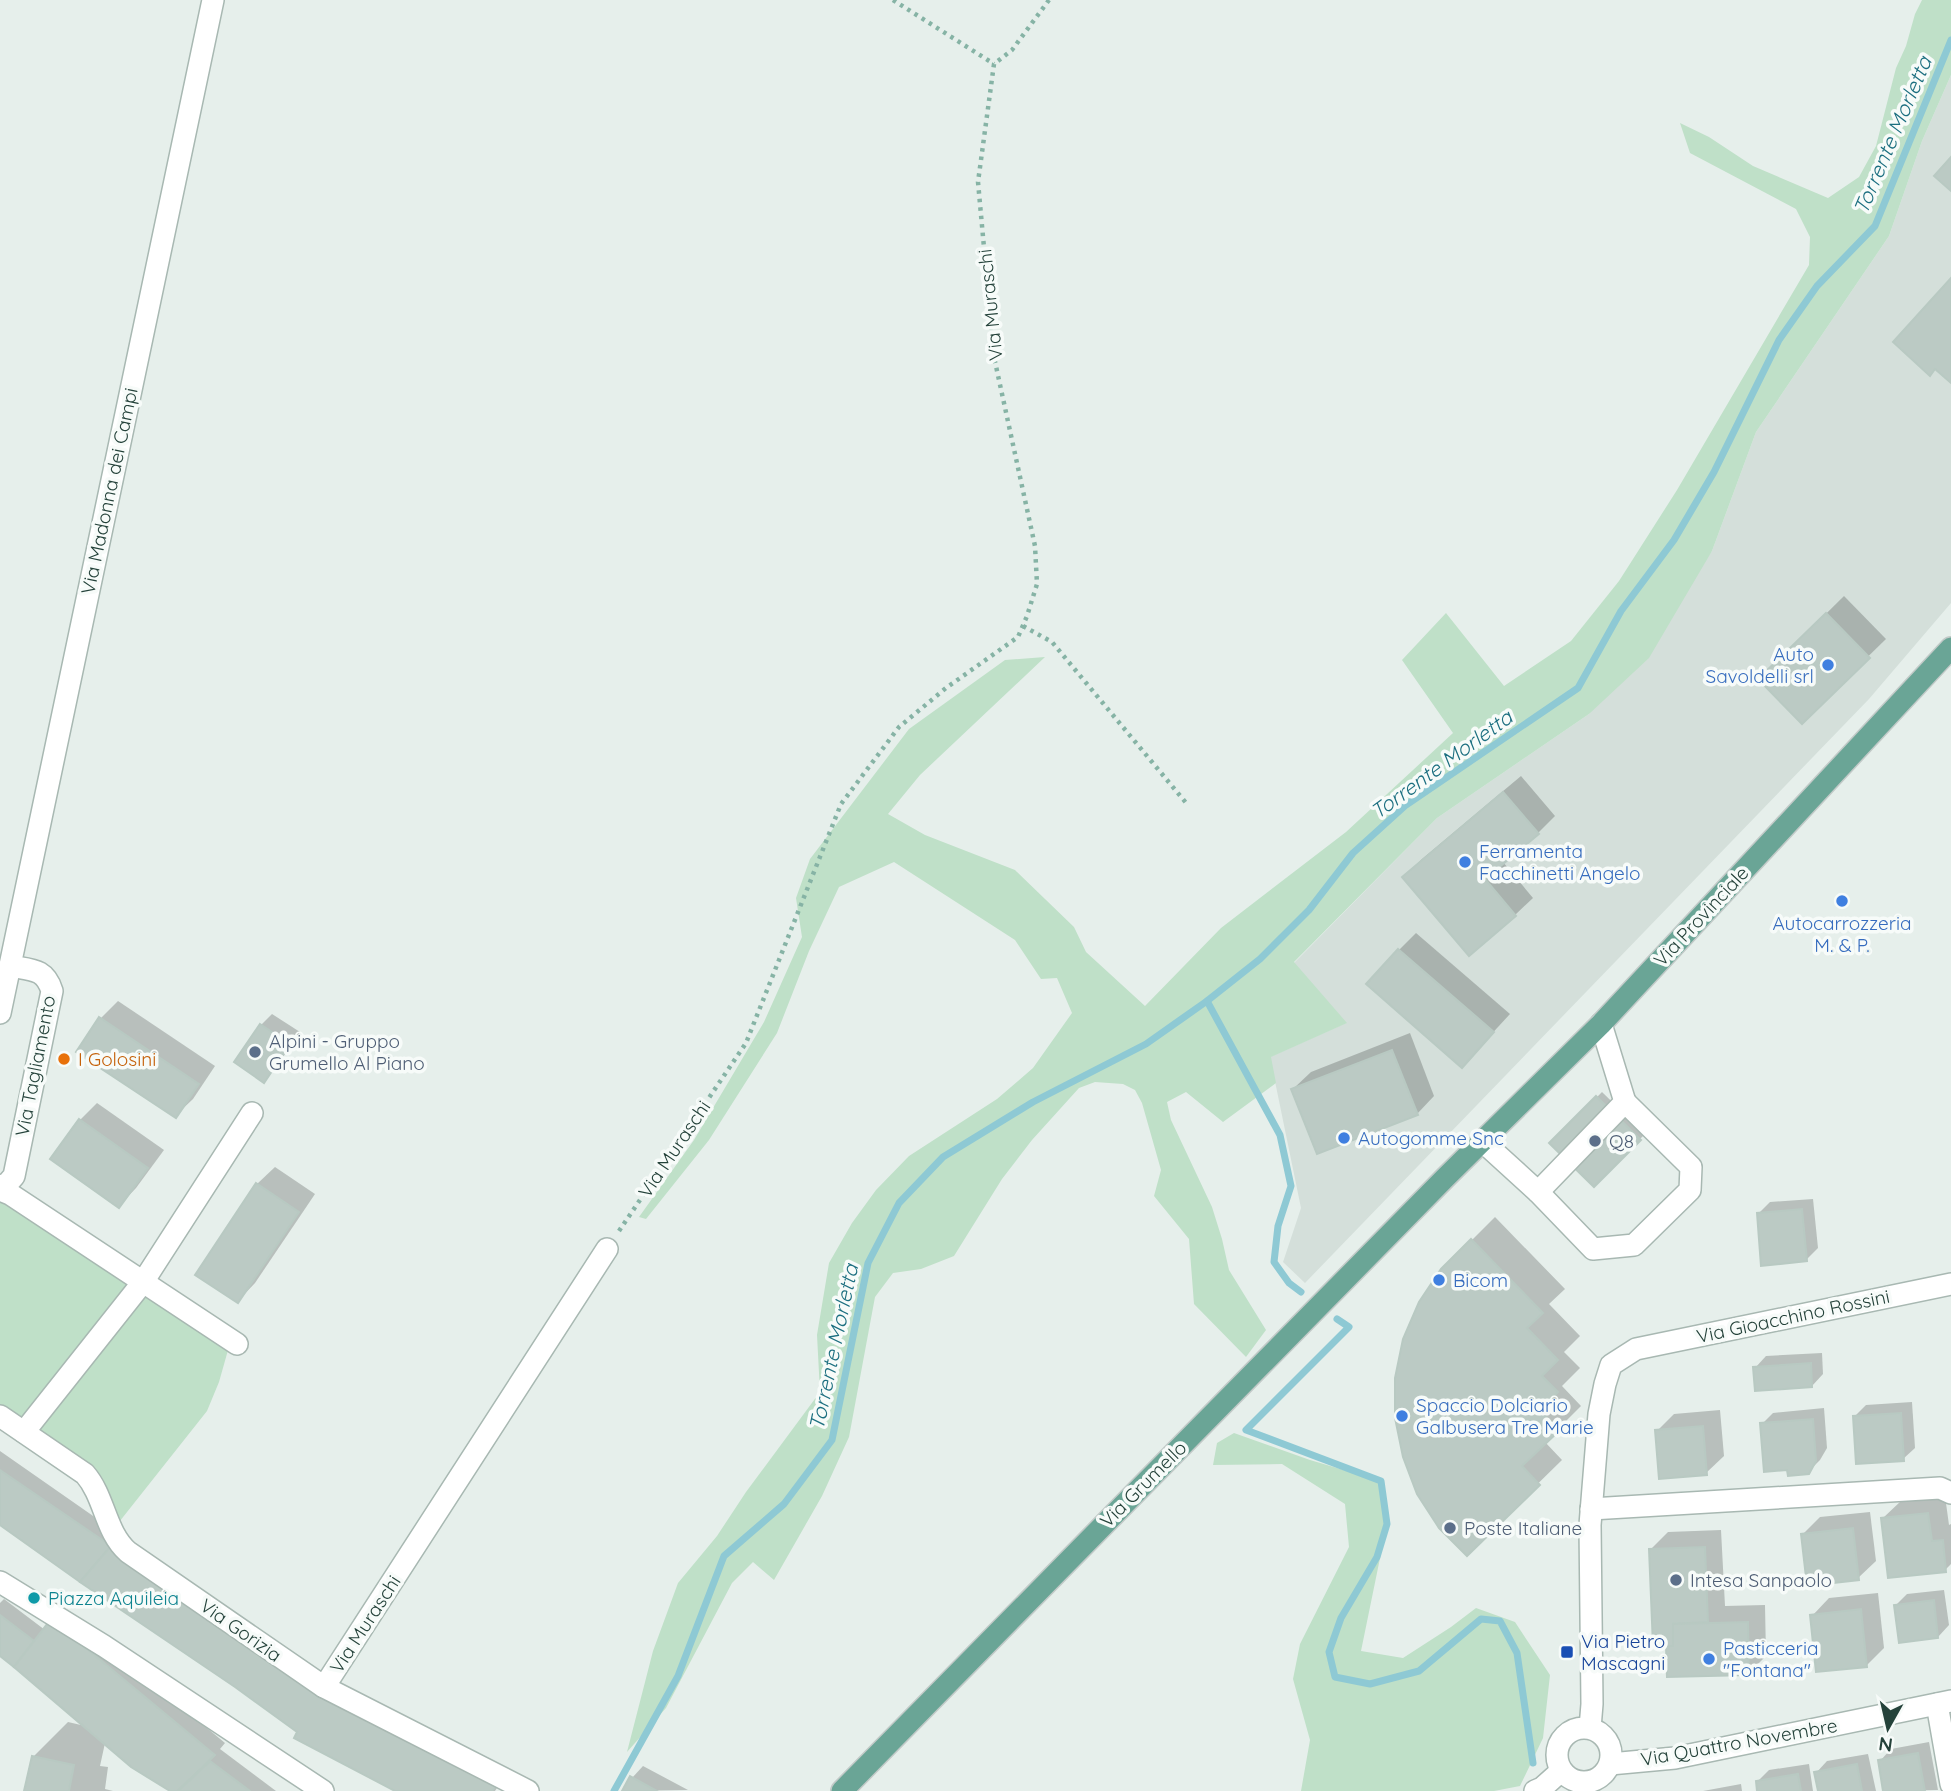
<svg xmlns="http://www.w3.org/2000/svg" width="1951" height="1791" font-family="Quicksand,sans-serif">
  <style>
    .built { fill: #d4dfda }
    .green { fill: #bfe0c8 }
    .shadow { fill: #0003 }
    .lines { fill: none; stroke-linecap: round; stroke-linejoin: round }
    .stream { stroke: #8ec9d4; stroke-width: 7 }
    .building { fill: #bbcac4; stroke: #b8c9c2; stroke-width: 2 }
    .minor-casing { stroke: #a8b8b2; stroke-width: 24 }
    .major-casing { stroke: #c2cac8; stroke-width: 24 }
    .path { stroke: #86b3a5; stroke-width: 4.5; stroke-dasharray: 3.5 5; stroke-linecap: butt }
    .minor { stroke: #fff; stroke-width: 21 }
    .major { stroke: #6aa596; stroke-width: 21 }
    .shop-dot { fill: #3f7fe0; stroke: #f7fbf9; stroke-width: 2.5 }
    .service-dot { fill: #5c6f8a; stroke: #f7fbf9; stroke-width: 2.5 }
    .food-dot { fill: #e8710a; stroke: #f7fbf9; stroke-width: 2.5 }
    .culture-dot { fill: #0f9aa8; stroke: #f7fbf9; stroke-width: 2.5 }
    .transit-dot { fill: #1a4fb4; stroke: #f7fbf9; stroke-width: 2.5 }
    .labels { text-anchor: middle; dominant-baseline: central; stroke-width: 7; stroke-linejoin: round; paint-order: stroke }
    .street-label { font-size: 19px; fill: #24423a; stroke: #f7fbf9 }
    .shop-label { font-size: 19px; fill: #366cbe; stroke: #f7fbf9; text-anchor: start }
    .service-label { font-size: 19px; fill: #4e5e75; stroke: #f7fbf9; text-anchor: start }
    .food-label { font-size: 19px; fill: #c56008; stroke: #f7fbf9; text-anchor: start }
    .culture-label { font-size: 19px; fill: #0d838f; stroke: #f7fbf9; text-anchor: start }
    .transit-label { font-size: 19px; fill: #164399; stroke: #f7fbf9; text-anchor: start }
    .water-label { font-size: 21px; font-style: italic; fill: #1c6f80; stroke: #f7fbf9 }
  </style>
  <rect width="100%" height="100%" fill="#e6efeb"/>
  <polygon class="built" points="1951,75 1951,603 1869,699 1305,1283 1283,1262 1301,1208 1270,1057 1346,1023 1294,963 1437,818 1589,714 1712,551 1756,432 1889,236 1922,141"/>
  <g class="green">
    <polygon points="1922,0 1951,0 1951,75 1922,141 1889,236 1756,432 1712,551 1649,658 1589,714 1437,818 1294,962 1347,1023 1271,1057 1276,1083 1223,1122 1186,1092 1167,1102 1171,1120 1212,1207 1222,1239 1229,1270 1266,1330 1246,1357 1194,1304 1189,1239 1154,1196 1161,1170 1142,1103 1135,1090 1123,1084 1095,1082 1079,1088 1032,1140 1002,1179 954,1256 921,1269 893,1273 875,1297 849,1437 822,1496 774,1580 753,1562 732,1583 666,1708 627,1752 653,1651 678,1583 717,1536 746,1492 820,1392 817,1335 829,1263 852,1223 876,1190 909,1156 997,1099 1033,1068 1072,1013 1057,978 1041,979 1015,940 894,862 839,887 809,951 777,1033 709,1140 646,1219 639,1217 694,1140 764,1022 802,937 796,898 810,859 909,729 1005,660 1045,657 920,775 888,814 925,835 1015,870 1074,927 1086,952 1145,1006 1221,928 1346,832 1453,733 1402,660 1446,613 1504,686 1571,641 1619,581 1677,490 1809,265 1810,237 1796,209 1690,153 1680,123 1709,137 1753,166 1828,198 1859,177 1876,146 1896,68 1906,46 1915,14"/>
    <polygon points="0,1191 232,1336 219,1382 207,1411 112,1531 99,1495 0,1416"/>
    <polygon points="1234,1433 1310,1460 1381,1481 1387,1524 1361,1651 1403,1658 1451,1627 1476,1608 1515,1622 1550,1675 1543,1738 1520,1786 1494,1791 1301,1791 1310,1740 1293,1679 1300,1644 1349,1547 1345,1504 1282,1464 1213,1465 1217,1443"/>
  </g>
  <g class="shadow">
    <polygon points="1844,596 1886,639 1802,721 1760,679"/>
    <polygon points="1521,776 1555,816 1538,833 1503,862 1533,898 1515,915 1469,953 1404,877 1422,859"/>
    <polygon points="1416,933 1510,1014 1462,1066 1399,950"/>
    <polygon points="118,1001 215,1066 193,1099 175,1116 78,1051 101,1018"/>
    <polygon points="272,1014 300,1032 275,1069 264,1080 261,1025"/>
    <polygon points="1410,1033 1434,1096 1417,1114 1293,1089 1311,1072"/>
    <polygon points="1602,1092 1645,1134 1594,1185 1552,1143"/>
    <polygon points="97,1103 164,1150 136,1188 119,1206 80,1120"/>
    <polygon points="275,1167 315,1194 255,1283 238,1301 257,1184"/>
    <polygon points="1813,1199 1818,1248 1806,1260 1758,1214 1770,1202"/>
    <polygon points="1495,1217 1565,1289 1549,1304 1580,1336 1564,1352 1580,1368 1562,1386 1581,1406 1545,1442 1562,1460 1467,1553 1442,1270"/>
    <polygon points="1822,1353 1823,1374 1812,1386 1755,1368 1766,1356"/>
    <polygon points="1912,1402 1915,1448 1903,1459 1854,1417 1866,1405"/>
    <polygon points="1824,1408 1827,1448 1820,1460 1808,1472 1762,1424 1773,1413"/>
    <polygon points="1720,1410 1724,1456 1706,1473 1657,1431 1674,1414"/>
    <polygon points="0,1451 334,1684 508,1771 495,1791 399,1791 299,1731 0,1523"/>
    <polygon points="1945,1496 1949,1525 1951,1524 1951,1564 1945,1570 1883,1518 1901,1501"/>
    <polygon points="1870,1512 1876,1561 1858,1578 1802,1535 1820,1517"/>
    <polygon points="1721,1530 1725,1606 1765,1605 1766,1656 1749,1673 1668,1644 1650,1550 1668,1532"/>
    <polygon points="1944,1590 1949,1625 1938,1637 1896,1605 1907,1594"/>
    <polygon points="1878,1593 1884,1648 1867,1665 1812,1616 1829,1598"/>
    <polygon points="4,1599 45,1630 64,1609 225,1743 220,1749 276,1791 173,1791 105,1743 100,1766 108,1767 105,1789 113,1791 26,1791 33,1757 68,1722 85,1726 0,1654 0,1603"/>
    <polygon points="1929,1742 1938,1790 1885,1791 1880,1761 1891,1749"/>
    <polygon points="1868,1754 1876,1791 1820,1791 1816,1773 1827,1761"/>
    <polygon points="1809,1764 1813,1791 1759,1791 1757,1782 1769,1770"/>
    <polygon points="643,1766 688,1790 624,1791 632,1778"/>
    <polygon points="1741,1784 1742,1791 1703,1791"/>
  </g>
  <g class="lines">
    <g class="stream">
      <polyline points="1207,1001 1280,1135 1291,1186 1278,1226 1274,1262 1289,1283 1301,1292"/>
      <polyline points="1337,1319 1349,1327 1246,1430 1381,1481 1387,1524 1377,1557 1341,1618 1329,1652 1335,1677 1370,1684 1419,1671 1481,1619 1500,1621 1517,1653 1533,1763"/>
      <polyline points="614,1791 678,1676 724,1556 784,1504 832,1440 868,1263 899,1203 943,1157 1033,1102 1146,1044 1207,1001 1260,959 1309,910 1353,853 1406,805 1578,688 1621,611 1674,540 1714,472 1779,340 1817,286 1875,226 1951,40"/>
    </g>
  </g>
  <g class="building">
    <polygon points="1951,157 1951,191 1934,176"/>
    <polygon points="1951,278 1951,383 1935,369 1930,376 1893,342"/>
    <polygon points="1826,613 1870,658 1802,724 1758,679"/>
    <polygon points="1503,792 1539,834 1485,879 1516,916 1469,956 1402,877"/>
    <polygon points="1398,949 1494,1032 1462,1068 1366,984"/>
    <polygon points="99,1017 199,1084 176,1118 76,1052"/>
    <polygon points="260,1024 290,1044 264,1083 234,1062"/>
    <polygon points="1392,1050 1418,1115 1317,1154 1291,1089"/>
    <polygon points="1596,1096 1641,1140 1594,1187 1549,1143"/>
    <polygon points="79,1119 148,1168 119,1208 50,1159"/>
    <polygon points="256,1183 299,1212 238,1303 195,1275"/>
    <polygon points="1802,1209 1807,1261 1761,1266 1757,1213"/>
    <polygon points="1471,1239 1543,1313 1527,1328 1558,1360 1542,1376 1558,1392 1540,1410 1559,1431 1522,1466 1540,1485 1467,1556 1439,1528 1417,1494 1403,1457 1395,1418 1395,1378 1403,1339 1419,1302 1441,1269"/>
    <polygon points="1811,1363 1812,1387 1755,1391 1753,1367"/>
    <polygon points="1901,1413 1904,1461 1856,1464 1853,1416"/>
    <polygon points="1813,1419 1816,1461 1809,1474 1788,1476 1787,1470 1764,1472 1760,1423"/>
    <polygon points="1703,1426 1707,1475 1659,1479 1655,1430"/>
    <polygon points="0,1470 111,1546 80,1582 0,1525"/>
    <polygon points="1928,1513 1932,1541 1943,1540 1946,1572 1888,1578 1881,1518"/>
    <polygon points="1853,1528 1859,1580 1807,1586 1801,1534"/>
    <polygon points="111,1546 498,1783 492,1791 395,1791 294,1738 297,1732 235,1687 80,1582"/>
    <polygon points="1705,1547 1708,1622 1673,1624 1673,1646 1653,1646 1649,1549"/>
    <polygon points="1934,1600 1938,1638 1899,1643 1894,1605"/>
    <polygon points="1861,1609 1867,1667 1816,1672 1810,1615"/>
    <polygon points="0,1615 34,1641 14,1667 0,1656"/>
    <polygon points="51,1619 215,1755 178,1791 170,1791 131,1767 14,1667"/>
    <polygon points="1748,1622 1749,1675 1667,1677 1666,1646 1673,1646 1673,1624"/>
    <polygon points="1918,1753 1925,1791 1883,1791 1878,1760"/>
    <polygon points="32,1756 74,1765 69,1791 24,1791"/>
    <polygon points="210,1761 250,1791 178,1791"/>
    <polygon points="1857,1764 1862,1791 1818,1791 1814,1772"/>
    <polygon points="1798,1774 1801,1791 1757,1791 1756,1781"/>
    <polygon points="630,1776 657,1791 622,1791"/>
  </g>
  <g class="lines">
    <g class="minor-casing">
      <g id="minor">
        <polyline points="0,1013 213,0"/>
        <polyline points="1482,1141 1538,1192 1625,1102 1601,1024"/>
        <path d="M 0,1186 L 7,1184 L 14,1176 L 52,991 C 45,968 31,970 10,966"/>
        <polyline points="0,1190 10,1194 237,1344"/>
        <polyline points="1538,1192 1593,1249 1634,1245 1690,1190 1691,1167 1625,1102"/>
        <path d="M 0,1416 L 85,1474 C 105,1497 105,1532 128,1552 L 324,1687 L 528,1791"/>
        <polyline points="24,1432 143,1282 252,1113"/>
        <polyline points="1591,1509 1940,1488 1951,1493"/>
        <polyline points="0,1582 104,1646 323,1791"/>
        <polyline points="324,1687 607,1249"/>
        <polyline points="1937,1704 1951,1784"/>
        <circle cx="1584" cy="1755" r="27"/>
        <polyline points="1590,1728 1592,1704 1590,1525 1599,1414 1605,1384 1611,1365 1636,1349 1951,1284"/>
        <polyline points="1610,1764 1675,1758 1951,1701"/>
        <polyline points="1535,1791 1542,1788 1561,1771"/>
      </g>
    </g>
    <g class="major-casing">
      <polyline id="major" points="842,1791 1445,1178 1601,1024 1951,648"/>
    </g>
    <g class="path">
      <polyline points="893,0 994,64"/>
      <polyline points="1023,626 1052,642 1187,804"/>
      <polyline points="619,1231 746,1043 841,804 899,727 946,688 1018,637 1027,616 1037,584 1035,546 994,357 978,182 994,64 1012,50 1049,0"/>
    </g>
    <use href="#minor" class="minor"/>
    <use href="#major" class="major"/>
  </g>
  <g class="shop-dot">
    <circle cx="1828" cy="665" r="7"/>
    <circle cx="1465" cy="862" r="7"/>
    <circle cx="1842" cy="901" r="7"/>
    <circle cx="1344" cy="1138" r="7"/>
    <circle cx="1439" cy="1280" r="7"/>
    <circle cx="1402" cy="1416" r="7"/>
    <circle cx="1709" cy="1659" r="7"/>
  </g>
  <g class="service-dot">
    <circle cx="255" cy="1052" r="7"/>
    <circle cx="1595" cy="1141" r="7"/>
    <circle cx="1450" cy="1528" r="7"/>
    <circle cx="1676" cy="1580" r="7"/>
  </g>
  <circle class="food-dot" cx="64" cy="1059" r="7"/>
  <circle class="culture-dot" cx="34" cy="1598" r="7"/>
  <rect class="transit-dot" x="1560" y="1645" width="14" height="14" rx="3.5"/>
  <g class="labels">
    <g class="street-label">
      <text transform="translate(990 305) rotate(-96)">Via Muraschi</text>
      <text transform="translate(109 491) rotate(-78)">Via Madonna dei Campi</text>
      <text transform="translate(1701 916) rotate(-47)">Via Provinciale</text>
      <text transform="translate(35 1066) rotate(-79)">Via Tagliamento</text>
      <text transform="translate(674 1149) rotate(-56)">Via Muraschi</text>
      <text transform="translate(1793 1316) rotate(-12)">Via Gioacchino Rossini</text>
      <text transform="translate(1143 1484) rotate(-45)">Via Grumello</text>
      <text transform="translate(365 1624) rotate(-57)">Via Muraschi</text>
      <text transform="translate(241 1630) rotate(35)">Via Gorizia</text>
      <text transform="translate(1739 1742) rotate(-10)">Via Quattro Novembre</text>
    </g>
    <g class="shop-label">
      <text x="1814" y="654" text-anchor="end">Auto<tspan x="1814" dy="22">Savoldelli srl</tspan></text>
      <text x="1479" y="851">Ferramenta<tspan x="1479" dy="22">Facchinetti Angelo</tspan></text>
      <text x="1842" y="923" text-anchor="middle">Autocarrozzeria<tspan x="1842" dy="22">M. &amp; P.</tspan></text>
      <text x="1358" y="1138">Autogomme Snc</text>
      <text x="1453" y="1280">Bicom</text>
      <text x="1416" y="1405">Spaccio Dolciario<tspan x="1416" dy="22">Galbusera Tre Marie</tspan></text>
      <text x="1723" y="1648">Pasticceria<tspan x="1723" dy="22">"Fontana"</tspan></text>
    </g>
    <g class="service-label">
      <text x="269" y="1041">Alpini - Gruppo<tspan x="269" dy="22">Grumello Al Piano</tspan></text>
      <text x="1609" y="1141">Q8</text>
      <text x="1464" y="1528">Poste Italiane</text>
      <text x="1690" y="1580">Intesa Sanpaolo</text>
    </g>
    <g class="food-label">
      <text x="78" y="1059">I Golosini</text>
    </g>
    <g class="culture-label">
      <text x="48" y="1598">Piazza Aquileia</text>
    </g>
    <g class="transit-label">
      <text x="1581" y="1641">Via Pietro<tspan x="1581" dy="22">Mascagni</tspan></text>
    </g>
    <g class="water-label">
      <text transform="translate(1892 135) rotate(-67)">Torrente Morletta</text>
      <text transform="translate(1441 764) rotate(-36)">Torrente Morletta</text>
      <text transform="translate(833 1347) rotate(-78)">Torrente Morletta</text>
    </g>
  </g>
  <g transform="translate(1888 1728) rotate(188)" stroke="#f7fbf9" stroke-width="5" paint-order="stroke">
  <path d="M0-5L12 26L0 18L-12 26Z" fill="#24423a"/>
  <text y="-10" font-size="19" font-weight="bold" text-anchor="middle" fill="#24423a">N</text>
  </g>
</svg>
